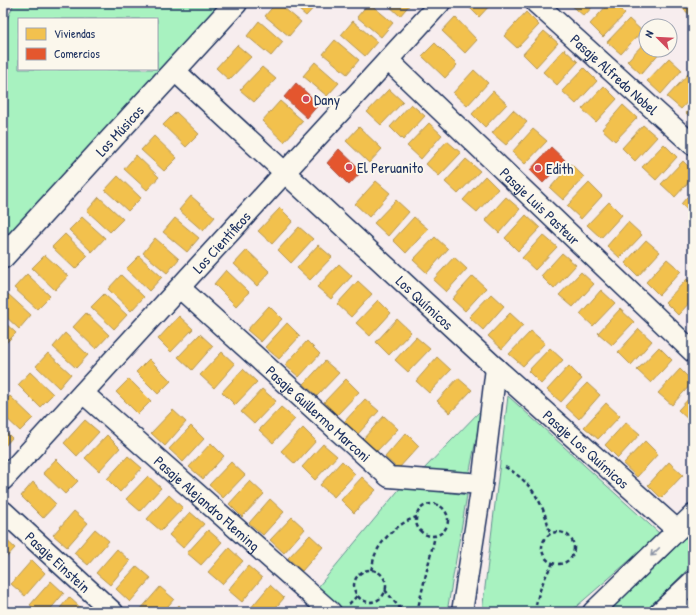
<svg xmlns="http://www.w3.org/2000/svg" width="696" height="615" font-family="'Patrick Hand',sans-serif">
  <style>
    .built { fill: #f3e2f0 }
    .green { fill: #a8f2c0; stroke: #62908f; fill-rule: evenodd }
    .homes { fill: #f2c14e; stroke: #b29553 }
    .shops { fill: #e4572e; stroke: #a84b3c }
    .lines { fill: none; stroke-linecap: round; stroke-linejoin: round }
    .minor-casing { stroke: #1b2f5e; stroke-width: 23 }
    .tertiary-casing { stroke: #1b2f5e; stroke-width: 25 }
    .path { stroke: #1b2f5e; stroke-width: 2.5; stroke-dasharray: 4 3; stroke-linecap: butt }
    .minor { stroke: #fbf7ec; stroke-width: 20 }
    .tertiary { stroke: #fbf7ec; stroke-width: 22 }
    .oneway { stroke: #8b93a5 }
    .poi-dot { fill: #d1495b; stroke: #fbf7ec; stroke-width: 1.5 }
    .labels { text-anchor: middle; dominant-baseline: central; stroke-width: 4; stroke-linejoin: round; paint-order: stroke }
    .street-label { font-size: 15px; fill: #1b2f5e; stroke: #fbf7ec }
    .poi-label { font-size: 15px; fill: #1b2f5e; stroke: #fbf7ec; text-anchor: start }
  </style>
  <rect width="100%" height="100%" fill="#f7edee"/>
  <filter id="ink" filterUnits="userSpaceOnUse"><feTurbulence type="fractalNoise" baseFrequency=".025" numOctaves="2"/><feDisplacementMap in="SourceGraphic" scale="8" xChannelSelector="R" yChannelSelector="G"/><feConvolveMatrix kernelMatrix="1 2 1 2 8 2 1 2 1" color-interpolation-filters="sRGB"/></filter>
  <g filter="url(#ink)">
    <polygon class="built" points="693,313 693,329 685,322"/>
    <g class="green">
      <path d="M 14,3 L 232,3 L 3,250 L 3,29 ZM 19,19 L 157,19 L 157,69 L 19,69 Z"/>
      <polygon points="508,396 660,534 570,612 482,612"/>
      <polygon points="482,409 469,475 421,472"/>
      <polygon points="402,486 467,495 447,612 346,612 318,587"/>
      <polygon points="693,529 693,564 646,611 644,612 607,612 660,563"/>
    </g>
    <g class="homes">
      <polygon points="276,3 278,3 301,22 289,36 265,16"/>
      <polygon points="291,3 318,3 306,16"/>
      <polygon points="369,3 393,23 381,37 357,17"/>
      <polygon points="386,3 411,3 400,16"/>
      <polygon points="467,3 492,3 479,17 466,4"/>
      <polygon points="571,3 596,3 584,16 570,4"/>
      <polygon points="609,3 614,3 625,14 603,37 590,24"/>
      <polygon points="679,3 693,3 693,16 692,17 678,4"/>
      <polygon points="526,12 539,25 517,48 504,36"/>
      <polygon points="455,17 477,40 465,53 442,31"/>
      <polygon points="629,19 642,31 621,54 607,42"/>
      <polygon points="259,21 283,42 271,56 247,36"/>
      <polygon points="353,21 377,42 365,56 341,35"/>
      <polygon points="544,31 558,43 536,67 523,54"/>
      <polygon points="335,40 359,60 347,74 323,54"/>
      <polygon points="646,41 646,50 662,50 641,74 627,61"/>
      <polygon points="435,43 457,65 445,78 422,56"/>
      <polygon points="237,45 251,57 229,80 216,68"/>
      <polygon points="564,49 578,62 557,85 543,72"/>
      <polygon points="669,58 682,70 661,94 647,81"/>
      <polygon points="315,62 339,83 327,96 303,76"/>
      <polygon points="262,67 276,79 254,102 240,90"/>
      <polygon points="584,68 597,81 576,104 562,91"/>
      <polygon points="474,70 488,83 467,106 453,93"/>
      <polygon points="689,73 693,77 693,96 681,109 667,97"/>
      <polygon points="604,86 617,99 596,122 582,109"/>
      <polygon points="389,89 403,102 381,125 367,112"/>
      <polygon points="493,91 507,104 485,127 472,114"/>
      <polygon points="280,101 303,121 284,142 262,121"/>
      <polygon points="411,104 425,116 403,140 390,127"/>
      <polygon points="623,105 637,118 615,141 602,129"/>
      <polygon points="693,105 693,120 686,113"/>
      <polygon points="513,110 527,122 506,145 492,133"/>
      <polygon points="176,112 199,134 186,147 163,125"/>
      <polygon points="429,123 442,135 421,159 407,146"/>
      <polygon points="643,125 657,137 635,161 622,148"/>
      <polygon points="359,127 382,149 369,163 346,141"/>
      <polygon points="533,129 547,141 525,164 512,152"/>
      <polygon points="154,136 177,158 164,171 141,150"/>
      <polygon points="447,141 461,153 439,176 426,164"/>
      <polygon points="664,144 677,157 656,180 642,167"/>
      <polygon points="136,155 159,177 147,190 124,169"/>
      <polygon points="466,159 480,171 458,194 445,182"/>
      <polygon points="683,161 693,171 693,177 675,197 661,184"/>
      <polygon points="571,164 584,177 563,200 550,188"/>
      <polygon points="118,176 141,198 128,211 105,190"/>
      <polygon points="485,176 498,189 477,212 463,200"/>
      <polygon points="376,181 390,193 369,217 355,204"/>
      <polygon points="589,183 602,196 581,219 567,206"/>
      <polygon points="693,190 693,215 681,204"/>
      <polygon points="191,196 215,217 203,231 179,210"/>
      <polygon points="99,197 123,219 110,232 87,211"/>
      <polygon points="506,197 520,209 499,233 485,220"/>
      <polygon points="396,200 409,212 388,236 374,223"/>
      <polygon points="609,202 622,215 601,238 587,225"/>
      <polygon points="280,208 293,221 272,244 258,231"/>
      <polygon points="526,215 540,228 518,251 505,238"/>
      <polygon points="82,217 105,238 92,252 69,230"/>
      <polygon points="414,217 428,229 406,253 393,240"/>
      <polygon points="175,218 199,238 187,252 163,232"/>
      <polygon points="628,222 642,235 620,258 607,246"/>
      <polygon points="299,227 313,239 291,263 278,250"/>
      <polygon points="65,234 88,256 75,269 52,247"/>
      <polygon points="543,235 557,247 535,270 522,258"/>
      <polygon points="435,237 448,249 427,273 413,260"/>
      <polygon points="155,238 179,259 167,273 143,253"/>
      <polygon points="646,240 660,252 638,276 625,263"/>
      <polygon points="318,245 332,257 310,280 297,268"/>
      <polygon points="247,250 270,272 257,286 234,264"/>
      <polygon points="562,253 576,265 554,289 541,276"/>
      <polygon points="45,255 68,276 55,290 32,268"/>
      <polygon points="139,256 162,277 149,291 126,269"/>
      <polygon points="454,257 467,269 446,292 433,280"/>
      <polygon points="667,259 681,271 659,295 646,282"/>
      <polygon points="339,264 352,276 331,299 317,287"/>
      <polygon points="226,270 249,292 236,306 214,284"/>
      <polygon points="581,272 594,284 573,307 559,295"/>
      <polygon points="27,274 50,296 37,309 14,288"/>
      <polygon points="121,275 144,297 131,311 108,289"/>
      <polygon points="473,276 486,288 465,311 452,299"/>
      <polygon points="687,279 693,285 693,299 678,315 665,302"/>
      <polygon points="358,281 372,294 351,317 337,304"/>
      <polygon points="601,290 615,303 593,326 580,314"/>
      <polygon points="8,294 31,315 19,329 3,314 3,299"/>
      <polygon points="104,294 127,315 114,329 91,307"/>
      <polygon points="491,294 504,306 483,330 469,317"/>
      <polygon points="378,300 391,313 370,336 356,323"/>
      <polygon points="269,306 282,319 261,342 247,330"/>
      <polygon points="620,309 634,322 612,345 598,333"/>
      <polygon points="86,313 109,335 96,349 73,327"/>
      <polygon points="510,313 523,325 502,349 488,336"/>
      <polygon points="179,316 193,329 171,352 158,339"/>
      <polygon points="397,319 411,332 389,355 376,342"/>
      <polygon points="3,321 16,333 3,346"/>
      <polygon points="287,323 300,336 279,359 265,347"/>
      <polygon points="639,329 652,341 631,365 618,352"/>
      <polygon points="531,331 545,343 523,366 509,354"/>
      <polygon points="65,333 88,355 76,368 53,347"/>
      <polygon points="200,334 213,346 192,370 178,357"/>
      <polygon points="416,337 430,349 408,372 395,360"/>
      <polygon points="307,341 320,354 299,377 285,365"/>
      <polygon points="659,347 672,360 651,383 637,370"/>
      <polygon points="550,348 563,360 541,384 528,371"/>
      <polygon points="222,352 235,364 214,388 200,375"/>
      <polygon points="48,353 71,374 59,388 36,366"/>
      <polygon points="437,357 451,370 429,393 416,381"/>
      <polygon points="149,359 171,381 158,394 136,372"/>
      <polygon points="325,361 339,373 317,396 304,384"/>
      <polygon points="569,366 582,379 561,402 547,390"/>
      <polygon points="243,369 257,382 235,405 222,392"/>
      <polygon points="680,369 693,382 672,405 658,393"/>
      <polygon points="30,372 53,394 40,407 18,385"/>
      <polygon points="458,378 472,390 450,413 437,401"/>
      <polygon points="129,379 151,401 138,414 116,392"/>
      <polygon points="346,379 359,392 337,415 324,402"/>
      <polygon points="587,383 600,395 579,419 565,406"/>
      <polygon points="262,389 276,401 254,424 241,412"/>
      <polygon points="693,394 693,420 691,422 678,410"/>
      <polygon points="10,396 33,418 20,431 3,415 3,403"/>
      <polygon points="365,399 379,411 357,435 344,422"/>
      <polygon points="606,403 620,416 598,439 584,427"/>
      <polygon points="281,407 295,419 273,443 259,430"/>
      <polygon points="173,410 186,422 165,446 151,433"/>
      <polygon points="384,416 398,429 376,452 363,439"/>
      <polygon points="85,420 99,432 77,456 64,443"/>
      <polygon points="626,422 640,434 618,458 605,445"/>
      <polygon points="191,426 204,439 183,462 169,449"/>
      <polygon points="303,428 316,441 295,464 281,451"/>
      <polygon points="3,429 12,438 3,448"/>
      <polygon points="406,433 419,446 398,469 385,457"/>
      <polygon points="107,435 120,448 99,471 85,458"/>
      <polygon points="645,441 658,454 637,477 623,464"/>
      <polygon points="211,443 224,456 203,479 189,467"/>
      <polygon points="323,444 337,456 315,480 302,467"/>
      <polygon points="128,456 142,468 120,492 107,479"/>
      <polygon points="56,459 78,481 65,494 43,473"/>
      <polygon points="342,461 355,474 334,497 320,485"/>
      <polygon points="231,462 245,475 223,498 209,485"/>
      <polygon points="669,462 683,475 661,498 648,485"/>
      <polygon points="148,476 161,488 140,511 126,499"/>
      <polygon points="362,477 376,490 354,513 341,500"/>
      <polygon points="250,481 264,494 242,517 229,504"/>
      <polygon points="33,482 56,504 43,518 21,496"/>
      <polygon points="169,495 183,508 161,531 147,519"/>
      <polygon points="270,499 284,512 263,535 249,523"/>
      <polygon points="74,511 88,523 67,547 53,535"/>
      <polygon points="190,512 204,524 183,548 169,535"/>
      <polygon points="292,517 305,529 284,553 270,540"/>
      <polygon points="95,529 109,541 88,565 74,553"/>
      <polygon points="208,530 222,542 201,565 187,553"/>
      <polygon points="310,535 323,547 302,571 288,558"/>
      <polygon points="3,537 15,548 3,561"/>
      <polygon points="229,548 243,561 222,584 208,572"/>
      <polygon points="117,549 130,561 110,585 96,573"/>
      <polygon points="32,560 45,573 25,596 11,584"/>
      <polygon points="137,566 151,578 130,602 116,589"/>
      <polygon points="248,566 262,578 242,602 228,590"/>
      <polygon points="51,581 64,593 48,612 38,612 30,605"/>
      <polygon points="270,585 284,598 272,612 253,612 250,609"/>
      <polygon points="160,587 174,599 163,612 141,612 140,610"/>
      <polygon points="69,597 83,610 81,612 57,612"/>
      <polygon points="179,605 186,612 173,612"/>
      <polygon points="291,607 296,612 287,612"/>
    </g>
    <g class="shops">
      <polygon points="296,83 319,104 307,118 284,97"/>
      <polygon points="551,147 565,160 543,183 530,170"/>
      <polygon points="339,149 362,171 349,185 327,163"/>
    </g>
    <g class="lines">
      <g class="minor-casing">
        <g id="minor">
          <path id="s1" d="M 536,3 L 693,145"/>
          <path id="s2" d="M 388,60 L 693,352"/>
          <path id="s3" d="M 174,70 L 496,368 L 677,530"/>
          <path id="s4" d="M 180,288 L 389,477 L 482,484"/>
          <path id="s5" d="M 83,393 L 331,612"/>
          <path id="s6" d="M 3,480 L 440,3"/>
          <path id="s7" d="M 3,511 L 113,612"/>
          <polyline points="674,599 686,612"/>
          <polyline points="462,612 482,484 496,368"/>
          <polyline points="593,612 693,515"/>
          <polyline points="660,612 693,581"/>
        </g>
      </g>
      <g class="tertiary-casing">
        <g id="tertiary">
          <path id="s8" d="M 3,257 L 236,3"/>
        </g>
      </g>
      <g class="path">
        <path d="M 505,467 C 531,481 545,505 550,534"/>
        <circle cx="432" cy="520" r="16"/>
        <circle cx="558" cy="548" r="16"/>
        <path d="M 371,570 C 373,565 373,560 375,555 C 382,538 400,522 417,517"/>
        <circle cx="370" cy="586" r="16"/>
        <polyline points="385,590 403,612"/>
        <polyline points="349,604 357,596"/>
        <polyline points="417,612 435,536"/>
        <path d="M 535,612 C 537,594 544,578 553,563"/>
      </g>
      <use href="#minor" class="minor"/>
      <use href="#tertiary" class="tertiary"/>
    </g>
    <defs><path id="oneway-shaft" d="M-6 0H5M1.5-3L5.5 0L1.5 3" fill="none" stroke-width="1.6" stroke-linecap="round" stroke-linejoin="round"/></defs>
    <use class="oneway" href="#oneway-shaft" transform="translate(655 552) rotate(136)"/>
  </g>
  <g class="poi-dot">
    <circle cx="306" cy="99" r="4"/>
    <circle cx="349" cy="167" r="4"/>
    <circle cx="538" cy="168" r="4"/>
  </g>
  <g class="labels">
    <g class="street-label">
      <text stroke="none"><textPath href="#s1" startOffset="106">Pasaje Alfredo Nobel</textPath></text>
      <text stroke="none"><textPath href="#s8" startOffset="172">Los Músicos</textPath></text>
      <text stroke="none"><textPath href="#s2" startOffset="211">Pasaje Luis Pasteur</textPath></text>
      <text stroke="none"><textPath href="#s6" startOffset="323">Los Científicos</textPath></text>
      <text stroke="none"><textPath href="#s3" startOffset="342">Los Químicos</textPath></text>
      <text stroke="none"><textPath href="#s4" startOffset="187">Pasaje Guillermo Marconi</textPath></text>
      <text stroke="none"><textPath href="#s3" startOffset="560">Pasaje Los Químicos</textPath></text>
      <text stroke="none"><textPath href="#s5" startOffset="166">Pasaje Alejandro Fleming</textPath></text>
      <text stroke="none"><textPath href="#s7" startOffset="75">Pasaje Einstein</textPath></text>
    </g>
    <g class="poi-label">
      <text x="314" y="99">Dany</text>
      <text x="357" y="167">El Peruanito</text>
      <text x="546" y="168">Edith</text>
    </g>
  </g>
  <rect width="696" height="615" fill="none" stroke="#fbf7ec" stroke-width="16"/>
  <rect x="8" y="8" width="680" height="599" fill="none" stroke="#1b2f5e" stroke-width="1.5" filter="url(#ink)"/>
  <rect x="18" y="18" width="140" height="52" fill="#fbf7ec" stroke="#a1a7b3"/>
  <rect x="26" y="28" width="20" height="12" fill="#f2c14e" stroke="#a1a7b3"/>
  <text x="54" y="38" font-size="12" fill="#1b2f5e">Viviendas</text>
  <rect x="26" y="48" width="20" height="12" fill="#e4572e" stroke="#a1a7b3"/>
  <text x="54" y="58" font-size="12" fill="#1b2f5e">Comercios</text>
  <g transform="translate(658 38) rotate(294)"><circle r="19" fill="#fbf7ec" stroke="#a1a7b3"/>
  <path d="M0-3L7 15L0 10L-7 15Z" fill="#d1495b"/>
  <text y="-6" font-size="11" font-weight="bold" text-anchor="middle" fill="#1b2f5e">N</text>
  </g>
</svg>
